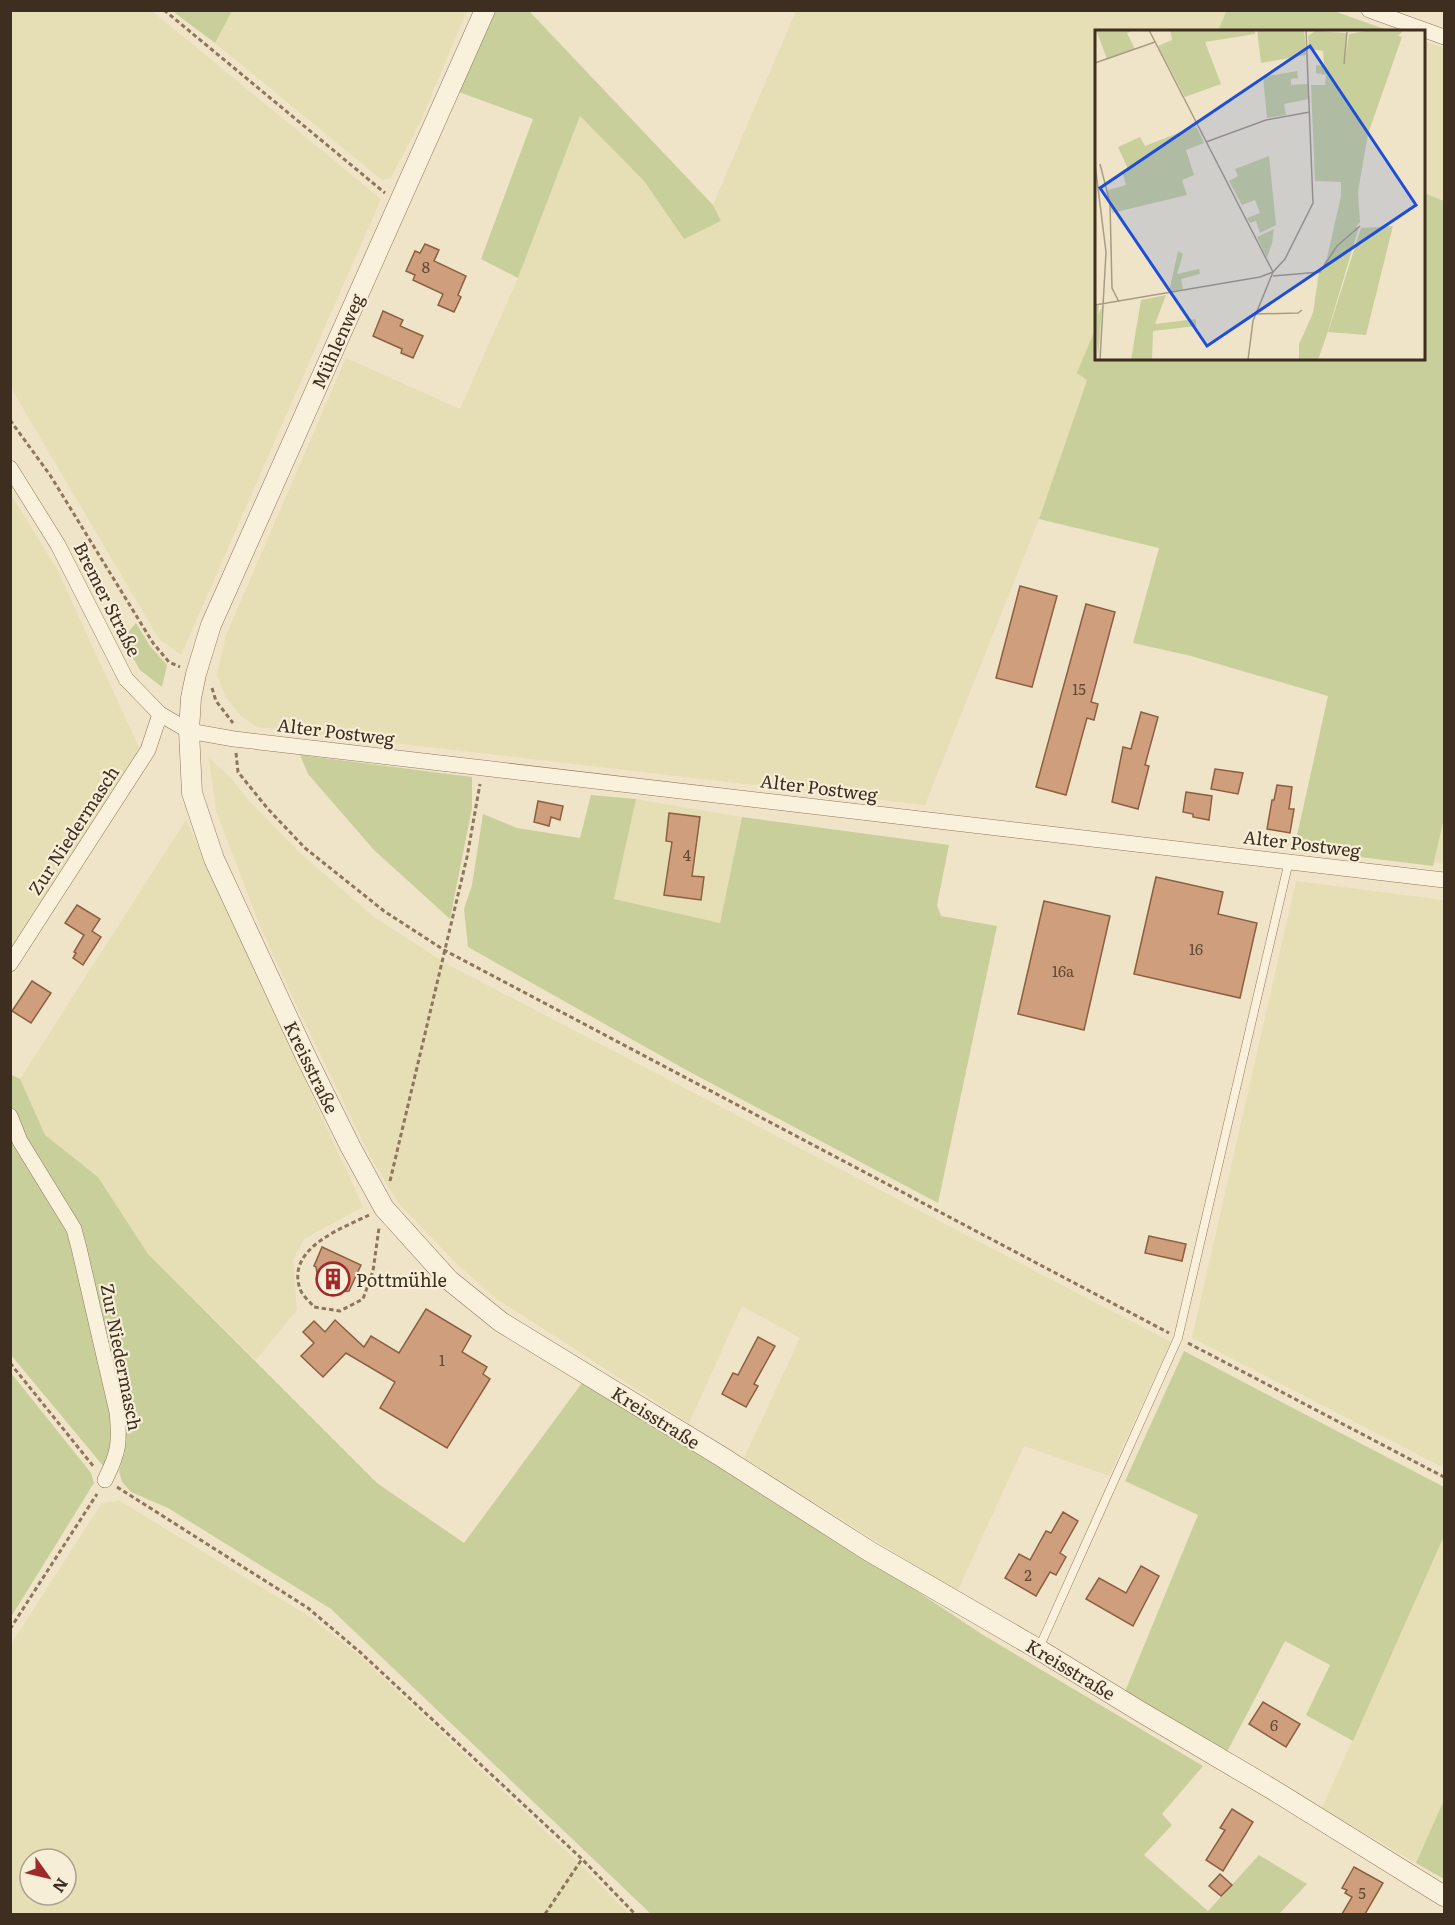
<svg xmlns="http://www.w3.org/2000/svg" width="1455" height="1925" font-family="Literata,serif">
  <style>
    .farmland { fill: #e6deb5; fill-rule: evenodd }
    .green { fill: #c9cf9b }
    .building { fill: #cf9f7d; stroke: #8d5f41; stroke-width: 1.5 }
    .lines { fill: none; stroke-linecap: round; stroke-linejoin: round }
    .service-casing { stroke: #8d765c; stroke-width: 9 }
    .minor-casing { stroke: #8d765c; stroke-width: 16 }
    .tertiary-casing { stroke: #8d765c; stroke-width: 21 }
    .path { stroke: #8d765c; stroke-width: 3; stroke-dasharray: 4.5 3; stroke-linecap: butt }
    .service { stroke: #faf1dc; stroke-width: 8 }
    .minor { stroke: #faf1dc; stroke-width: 15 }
    .tertiary { stroke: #faf1dc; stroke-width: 20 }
    .labels { text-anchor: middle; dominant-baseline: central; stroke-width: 4.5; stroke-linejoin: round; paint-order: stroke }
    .number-label { font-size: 15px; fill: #624a37 }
    .street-label { font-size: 18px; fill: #3d2e20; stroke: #f7eed8 }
    .poi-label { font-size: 18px; fill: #3d2e20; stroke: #f7eed8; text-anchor: start }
    .inset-road { fill: none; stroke: #a89b85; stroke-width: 1.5 }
    .view { fill: #1d4ed8; fill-opacity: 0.15; stroke: #1d4ed8; stroke-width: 3 }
    .inset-edge { fill: none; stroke: #3d2e20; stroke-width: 3 }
  </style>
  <rect width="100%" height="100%" fill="#f0e4c8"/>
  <g class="farmland">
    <polygon points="10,11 152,11 381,199 181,655 159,639 11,388"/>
    <polygon points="232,11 467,11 421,120 391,178 382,180 215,43"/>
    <polygon points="796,11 1227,11 1218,31 1096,32 1096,327 1078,373 1087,379 1039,519 925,805 257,727 241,716 226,698 217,675 226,635 346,358 460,409 518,278 580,116 644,181 684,239 721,221 713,205"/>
    <polygon points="1424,41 1444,48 1444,201 1424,193"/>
    <polygon points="10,493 57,569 140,750 10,952"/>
    <polygon points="209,758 231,778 250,802 301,854 374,917 447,964 1171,1342 1109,1476 1024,1446 957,1592 744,1458 800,1338 742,1306 689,1423 497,1299 459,1266 399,1204 371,1158 297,1007 260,926 216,811"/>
    <polygon points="636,799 742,817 720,923 614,899"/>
    <polygon points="1444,818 1444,864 1434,862"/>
    <polygon points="186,820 363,1207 304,1239 293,1260 297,1310 256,1360 148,1254 98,1177 45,1136 20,1079"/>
    <polygon points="1296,881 1444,900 1444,1468 1192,1338"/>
    <path d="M 120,1501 L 307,1615 L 361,1657 L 582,1866 L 629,1914 L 11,1914 L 11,1644 L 102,1503 ZM 30,1859 L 66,1859 L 66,1895 L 30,1895 Z"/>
    <polygon points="1444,1536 1444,1800 1416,1863 1322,1808"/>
  </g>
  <g class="green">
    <polygon points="1227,10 1334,11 1390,31 1218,31"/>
    <polygon points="176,11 176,10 232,11 215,43 175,13"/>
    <polygon points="495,11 529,11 713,205 721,221 684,239 644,181 580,116 518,278 481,259 533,119 456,91"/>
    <polygon points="1424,193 1444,201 1444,818 1433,866 1294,849 1328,696 1191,656 1133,643 1159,548 1039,519 1087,380 1077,373 1096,327 1096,358 1424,358"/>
    <polygon points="136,623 150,646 167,665 162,687 140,670 122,639"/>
    <polygon points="300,755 472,777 472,808 450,919 374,850 308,774"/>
    <polygon points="591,795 636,799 614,899 720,923 742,817 949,845 937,905 941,916 997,926 938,1203 688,1071 468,947 464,909 472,885 483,814 517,828 580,838"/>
    <polygon points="10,1074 20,1079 45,1135 98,1177 148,1254 377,1483 464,1543 582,1383 899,1579 983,1635 1203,1766 1162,1814 1172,1825 1144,1855 1208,1911 1259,1855 1307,1884 1279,1914 651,1914 331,1609 168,1508 131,1492 122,1482 119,1471 125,1452 112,1441 104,1467 11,1355"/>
    <polygon points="1184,1351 1444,1487 1444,1536 1353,1741 1306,1715 1330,1665 1285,1641 1226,1754 1124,1694 1198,1515 1125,1481"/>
    <polygon points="11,1373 91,1473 94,1483 11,1617"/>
    <polygon points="1444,1800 1444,1879 1416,1863"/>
  </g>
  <g class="building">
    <polygon points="425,244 439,250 434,261 466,276 458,295 461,297 454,312 438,305 443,294 413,280 415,275 406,271 415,251 420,253"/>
    <polygon points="383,311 403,320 400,326 423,336 413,358 401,353 402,349 373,336"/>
    <polygon points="1020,586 1057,596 1032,687 996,678"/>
    <polygon points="1086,604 1115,612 1091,702 1098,704 1094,720 1087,718 1066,795 1036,787"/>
    <polygon points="1141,712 1158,717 1145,765 1149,766 1138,809 1112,802 1123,747 1131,749"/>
    <polygon points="1215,769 1243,773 1238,794 1211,789"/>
    <polygon points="1277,785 1292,787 1289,809 1294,809 1290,833 1267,829 1272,800 1274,800"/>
    <polygon points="1186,792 1212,796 1209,820 1193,817 1193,814 1183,812"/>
    <polygon points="538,801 563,806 560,820 551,817 549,826 534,822"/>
    <polygon points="669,813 700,817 692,876 704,877 701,900 664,895 672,842 666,841"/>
    <polygon points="1156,877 1223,892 1218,914 1257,923 1240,998 1134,974"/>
    <polygon points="1044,901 1110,916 1084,1030 1018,1014"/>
    <polygon points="77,905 100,919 92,931 101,937 83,965 73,958 76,953 74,952 84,935 65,923"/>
    <polygon points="32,981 51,993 31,1023 12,1011"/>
    <polygon points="1149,1236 1186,1244 1182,1261 1145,1253"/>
    <polygon points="322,1247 361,1265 349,1291 338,1292 319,1283 316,1267 314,1266"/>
    <polygon points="426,1309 471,1336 462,1352 487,1367 483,1374 490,1379 447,1448 380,1408 395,1382 346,1353 323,1377 301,1356 314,1343 303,1332 314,1321 325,1332 335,1320 364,1347 371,1336 399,1353"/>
    <polygon points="758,1337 775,1346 754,1384 758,1386 746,1407 722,1394 733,1373 738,1375"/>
    <polygon points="1063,1512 1078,1521 1060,1553 1066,1557 1056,1575 1050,1572 1036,1596 1005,1578 1019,1554 1030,1560 1046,1531 1051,1533"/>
    <polygon points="1141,1566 1159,1576 1133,1626 1086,1599 1099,1578 1126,1593"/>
    <polygon points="1263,1702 1300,1724 1286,1747 1249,1724"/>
    <polygon points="1232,1809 1253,1822 1223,1871 1206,1860 1225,1830 1220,1828"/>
    <polygon points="1354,1867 1383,1883 1365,1914 1342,1914 1352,1897 1345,1893 1347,1890 1342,1888"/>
    <polygon points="1220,1874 1232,1885 1221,1896 1209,1886"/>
  </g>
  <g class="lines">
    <g class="service-casing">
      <polyline id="service" points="1039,1648 1178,1338 1289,861"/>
    </g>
    <g class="minor-casing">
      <g id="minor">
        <polyline points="1369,10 1444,37"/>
        <polyline points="10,468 58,545 126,679 160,714 189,731 234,739 1444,880"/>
        <polyline points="10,964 148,750 160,714"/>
        <path d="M 10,1116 L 20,1141 L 74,1229 L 79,1248 L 117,1412 C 120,1443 119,1452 105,1480"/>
      </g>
    </g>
    <g class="tertiary-casing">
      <polyline id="tertiary" points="485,10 211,625 196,674 191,698 189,731 192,793 214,859 307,1059 350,1146 384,1208 449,1280 501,1322 722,1457 869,1551 1038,1649 1141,1712 1275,1791 1444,1896"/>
    </g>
    <g class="path">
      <polyline points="164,10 385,193"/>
      <polyline points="10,420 50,475 153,643 169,662 180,667"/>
      <polyline points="212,688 216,701 233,723"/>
      <polyline points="236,753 238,772 268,809 305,848 384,911 444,950 1169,1333"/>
      <polyline points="390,1181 467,857 480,784"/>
      <path d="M 369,1215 C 341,1229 286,1248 300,1289 C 302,1295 310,1302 314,1307 L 340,1311 L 363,1299 L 373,1271 L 379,1228"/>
      <polyline points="1188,1343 1444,1477"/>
      <polyline points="10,1363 94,1467"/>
      <polyline points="117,1487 308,1608 361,1653 582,1859 635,1914"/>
      <polyline points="10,1629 97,1494"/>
      <polyline points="545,1914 582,1859"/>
    </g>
    <use href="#service" class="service"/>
    <use href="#minor" class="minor"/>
    <use href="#tertiary" class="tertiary"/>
  </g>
  <defs>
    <g id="building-ring" transform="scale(1.725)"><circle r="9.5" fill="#f7eed8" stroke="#9e2a2b" stroke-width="1.5"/><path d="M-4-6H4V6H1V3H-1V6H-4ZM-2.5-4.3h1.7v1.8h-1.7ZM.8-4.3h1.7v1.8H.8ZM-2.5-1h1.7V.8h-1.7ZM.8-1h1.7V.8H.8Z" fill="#9e2a2b"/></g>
  </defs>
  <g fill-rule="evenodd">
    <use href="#building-ring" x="333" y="1279"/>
  </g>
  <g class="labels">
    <g class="number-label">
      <text x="426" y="266">8</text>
      <text x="1079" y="688">15</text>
      <text x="687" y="854">4</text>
      <text x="1196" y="948">16</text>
      <text x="1063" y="970">16a</text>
      <text x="442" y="1359">1</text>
      <text x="1028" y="1574">2</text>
      <text x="1274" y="1724">6</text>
      <text x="1362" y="1892">5</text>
    </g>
    <g class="street-label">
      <text transform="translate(337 341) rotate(-66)">Mühlenweg</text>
      <text transform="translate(108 599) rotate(63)">Bremer Straße</text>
      <text transform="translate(336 731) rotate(7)">Alter Postweg</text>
      <text transform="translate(819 787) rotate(7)">Alter Postweg</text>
      <text transform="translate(73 830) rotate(-57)">Zur Niedermasch</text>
      <text transform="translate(1302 843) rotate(7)">Alter Postweg</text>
      <text transform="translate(312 1067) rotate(64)">Kreisstraße</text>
      <text transform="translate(122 1357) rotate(79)">Zur Niedermasch</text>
      <text transform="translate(656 1417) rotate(32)">Kreisstraße</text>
      <text transform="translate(1071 1669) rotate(31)">Kreisstraße</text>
    </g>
    <g class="poi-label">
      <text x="356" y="1279">Pottmühle</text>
    </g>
  </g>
  <g transform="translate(1095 30)">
    <rect width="330" height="330" fill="#f0e4c8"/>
    <path d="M 1,0 L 39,0 L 32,3 L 40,19 L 12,29 ZM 75,0 L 160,0 L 160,4 L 110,12 L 126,54 L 90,67 L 63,16 L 77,10 ZM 162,0 L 209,0 L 211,25 L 166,33 ZM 276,0 L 309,0 L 303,6 L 307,7 L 273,104 L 263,162 L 265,192 L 261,197 L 264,197 L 232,304 L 223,330 L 204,330 L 204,314 L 218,283 L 224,242 L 232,228 L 246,166 L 246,152 L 220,151 L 216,55 L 230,55 L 231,45 L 221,43 L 221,35 L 229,36 L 228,21 L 214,19 L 213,6 L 220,1 L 251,3 L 250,30 L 254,4 ZM 202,41 L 203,48 L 196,49 L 196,55 L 213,54 L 214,69 L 189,74 L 191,85 L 172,88 L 168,47 ZM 101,96 L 109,113 L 91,120 L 99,145 L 87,150 L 92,165 L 17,183 L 13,160 L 31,155 L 27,141 L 33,139 L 23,117 L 45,107 L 50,116 ZM 174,126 L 181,195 L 165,203 L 161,191 L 155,193 L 152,188 L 165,183 L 160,170 L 147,175 L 134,151 L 143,146 L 140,139 ZM 298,196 L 271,305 L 233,302 L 266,198 ZM 179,199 L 177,213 L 172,228 L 162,207 ZM 83,221 L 88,224 L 82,244 L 104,239 L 105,244 L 86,249 L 88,259 L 74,262 ZM 71,265 L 60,294 L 101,289 L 101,296 L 58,301 L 57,330 L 36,330 L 46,270 ZM 0,275 L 4,276 L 3,284 L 7,277 L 3,330 Z" fill="#c9cf9b"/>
    <path class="inset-road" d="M 54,0 L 178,242 L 158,291 L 153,330M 221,0 L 272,0M 0,33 L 60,12M 249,34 L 252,2M 111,112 L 171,90 L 215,82M 0,134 L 11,222 L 5,330M 5,134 L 15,173 L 17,258 L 24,272M 178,246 L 225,242 L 242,216 L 265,196M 0,275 L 165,247 L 178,242 L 190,229 L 218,173 L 211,0M 160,284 L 203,283 L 207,280"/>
    <path class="view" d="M 215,16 L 321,175 L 112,316 L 5,158 Z"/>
    <rect width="330" height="330" class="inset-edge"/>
  </g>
  <rect width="1455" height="1925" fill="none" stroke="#3d2e20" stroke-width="24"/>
  <g transform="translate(48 1877) rotate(124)"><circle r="28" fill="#f7eed8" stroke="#ada18e" stroke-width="1.5"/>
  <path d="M0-4.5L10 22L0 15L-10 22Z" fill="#9e2a2b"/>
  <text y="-9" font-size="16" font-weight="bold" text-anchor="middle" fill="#3d2e20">N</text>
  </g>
</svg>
